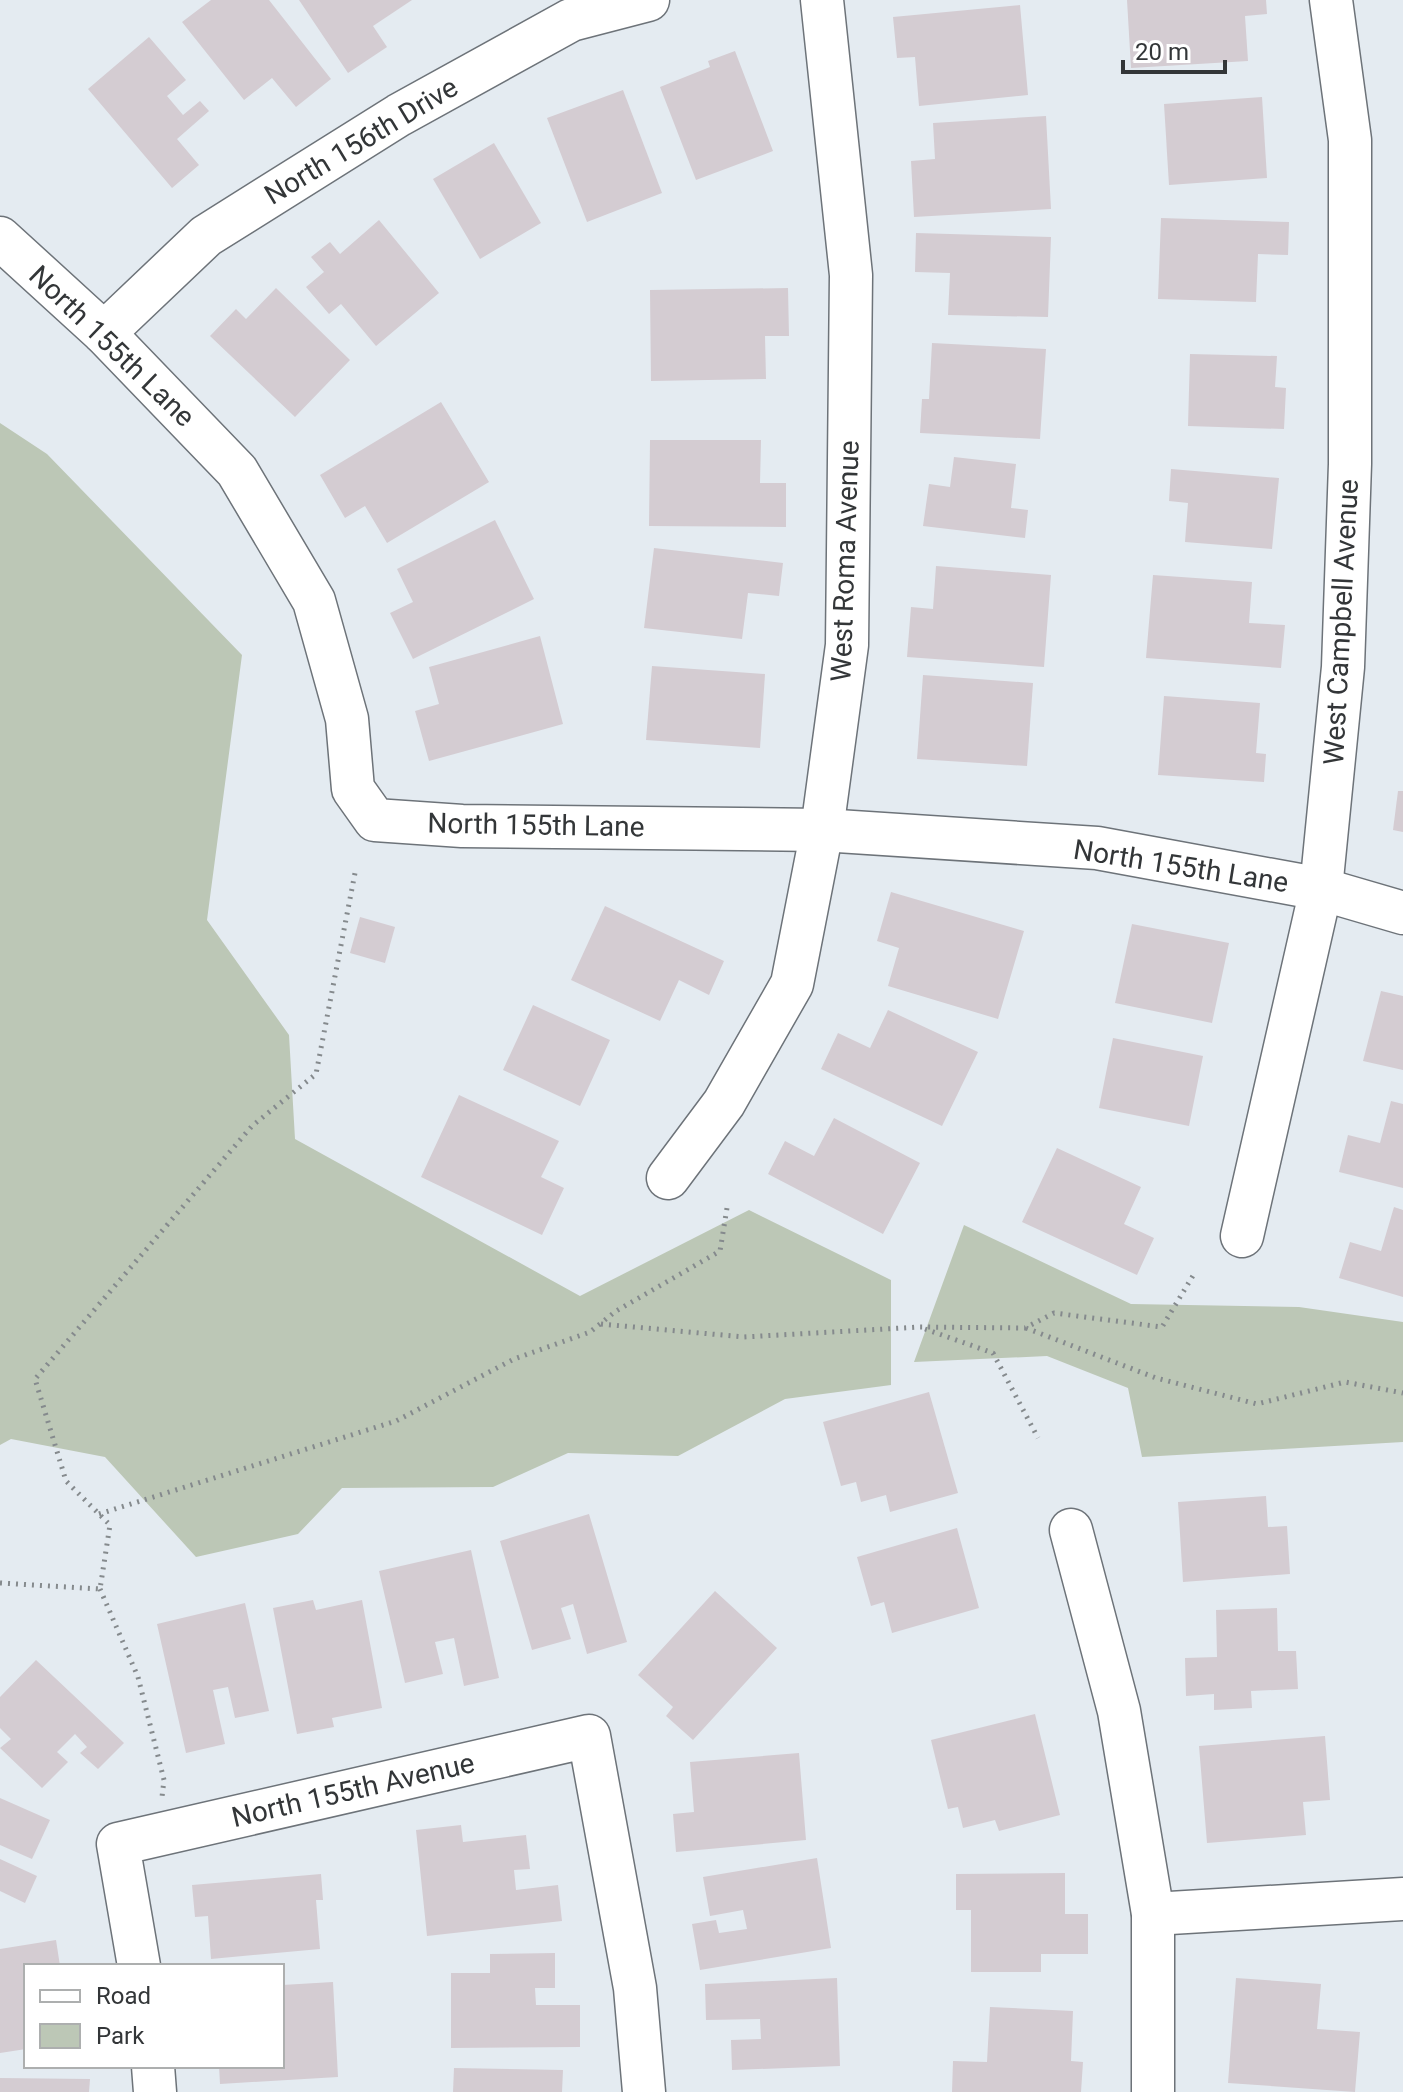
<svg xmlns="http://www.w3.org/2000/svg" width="1403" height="2092" font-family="Roboto,sans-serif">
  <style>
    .green { fill: #bcc7b6 }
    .building { fill: #d4ccd2 }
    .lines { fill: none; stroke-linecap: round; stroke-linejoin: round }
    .minor-casing { stroke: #6d7379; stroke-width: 45 }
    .path { stroke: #858a8d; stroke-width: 5; stroke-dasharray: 2 6; stroke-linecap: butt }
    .minor { stroke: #fff; stroke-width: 42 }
    .labels { text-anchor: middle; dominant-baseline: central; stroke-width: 8; stroke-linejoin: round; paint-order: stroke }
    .street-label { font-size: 28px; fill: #333638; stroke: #fff }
  </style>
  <rect width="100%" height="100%" fill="#e4ebf1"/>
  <g class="green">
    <polygon points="0,423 47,454 242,655 207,920 289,1035 295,1139 580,1296 749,1210 891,1280 891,1385 785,1399 678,1456 568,1453 493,1487 342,1488 298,1534 196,1557 105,1457 11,1439 0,1445"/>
    <polygon points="964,1225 1131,1304 1299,1307 1403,1322 1403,1442 1142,1457 1128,1388 1047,1356 914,1362"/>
  </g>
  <g class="building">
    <polygon points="211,0 269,0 331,79 296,107 272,78 244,100 182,22"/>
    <polygon points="299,0 412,0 373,26 387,47 348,73"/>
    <polygon points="1127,0 1266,0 1267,14 1245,16 1248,61 1131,68"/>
    <polygon points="1020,5 1028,95 919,106 915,57 897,58 893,17"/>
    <polygon points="149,37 186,80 167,96 183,115 200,101 209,111 177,139 199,165 172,188 88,89"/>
    <polygon points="735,51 773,151 696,180 660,87 710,67 708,61"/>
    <polygon points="623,90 662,193 587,222 547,118"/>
    <polygon points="1262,97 1267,178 1169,185 1164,104"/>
    <polygon points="1046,116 1051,209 914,217 911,161 935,159 933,123"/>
    <polygon points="494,143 541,223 480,259 433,179"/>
    <polygon points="1161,218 1289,222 1288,255 1258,254 1256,302 1158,299"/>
    <polygon points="379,220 439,293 376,346 341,304 329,314 306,287 324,272 311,257 330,242 340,254"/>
    <polygon points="916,233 1051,237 1048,317 948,315 950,273 915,272"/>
    <polygon points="276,288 350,360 295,417 210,336 236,309 246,319"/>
    <polygon points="788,288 789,336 765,336 766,379 651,381 650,290"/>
    <polygon points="932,343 1046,349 1040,439 920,433 922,399 929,399"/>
    <polygon points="1190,354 1277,356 1275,387 1286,388 1284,429 1188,426"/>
    <polygon points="441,402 489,482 387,543 365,506 345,518 320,475"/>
    <polygon points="650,440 761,440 760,483 786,483 786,527 649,526"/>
    <polygon points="954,457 1016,464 1011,508 1028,510 1025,538 923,526 929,484 950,487"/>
    <polygon points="1171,469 1279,478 1272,549 1185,542 1188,503 1169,501"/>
    <polygon points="495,520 534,599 413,659 390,613 413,602 397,569"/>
    <polygon points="654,548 783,563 779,596 748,593 742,639 644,628"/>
    <polygon points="936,566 1051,575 1044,667 907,657 911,607 933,609"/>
    <polygon points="1153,575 1252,582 1249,623 1285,625 1281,668 1146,658"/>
    <polygon points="540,636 563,724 429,761 415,711 439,704 429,667"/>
    <polygon points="652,666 765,674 760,748 646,740"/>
    <polygon points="923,675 1033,683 1027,766 917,759"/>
    <polygon points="1164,696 1260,703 1256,753 1266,754 1264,782 1158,775"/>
    <polygon points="1398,791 1403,791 1403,832 1393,830"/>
    <polygon points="891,892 1024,931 998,1019 888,986 899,948 877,941"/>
    <polygon points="605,906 724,961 709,995 679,980 660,1021 571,980"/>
    <polygon points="360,917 395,927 385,963 350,953"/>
    <polygon points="1132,924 1229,943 1212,1023 1115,1003"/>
    <polygon points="1381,991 1403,996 1403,1070 1363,1061"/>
    <polygon points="533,1005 610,1040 580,1106 503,1070"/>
    <polygon points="888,1010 978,1052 942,1126 821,1069 838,1033 870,1048"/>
    <polygon points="1113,1038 1203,1056 1189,1126 1099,1108"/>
    <polygon points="459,1095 559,1141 541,1177 564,1188 542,1235 421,1177"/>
    <polygon points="1391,1101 1403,1104 1403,1188 1339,1172 1348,1135 1380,1143"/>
    <polygon points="834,1118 920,1163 883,1234 768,1174 785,1141 814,1156"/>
    <polygon points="1057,1148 1141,1187 1124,1224 1154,1238 1137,1275 1022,1222"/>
    <polygon points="1394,1207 1403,1210 1403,1297 1339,1278 1350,1242 1381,1251"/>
    <polygon points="929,1392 958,1493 890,1512 886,1495 861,1502 856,1482 841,1486 823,1422"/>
    <polygon points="1266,1496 1268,1527 1287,1526 1290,1574 1183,1582 1178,1502"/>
    <polygon points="589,1514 627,1642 587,1654 573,1604 561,1608 571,1639 532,1650 500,1541"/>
    <polygon points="957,1528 979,1608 892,1633 884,1602 871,1606 857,1557"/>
    <polygon points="471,1550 499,1678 464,1686 454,1638 435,1642 443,1674 405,1683 379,1571"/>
    <polygon points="715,1591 777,1648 693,1740 666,1716 673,1707 638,1675"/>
    <polygon points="313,1600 316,1610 362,1600 382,1708 332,1718 334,1727 297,1734 273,1608"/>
    <polygon points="245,1603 269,1711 235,1718 228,1687 213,1690 225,1744 186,1753 157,1624"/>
    <polygon points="1277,1608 1278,1651 1296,1651 1298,1689 1251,1691 1252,1708 1214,1710 1214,1694 1186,1696 1185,1658 1217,1657 1216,1610"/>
    <polygon points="36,1660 124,1743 98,1769 80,1753 87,1747 75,1734 57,1752 68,1762 42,1788 0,1748 11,1739 0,1728 0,1697"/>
    <polygon points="1035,1714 1060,1815 999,1831 995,1820 963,1828 958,1807 948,1809 931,1740"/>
    <polygon points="1325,1736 1330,1800 1303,1802 1306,1835 1207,1843 1199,1746"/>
    <polygon points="799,1753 806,1840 676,1852 673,1814 694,1812 690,1762"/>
    <polygon points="0,1798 50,1820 32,1859 0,1845"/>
    <polygon points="461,1825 463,1842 526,1835 530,1869 514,1870 516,1890 558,1885 562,1921 427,1936 416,1830"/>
    <polygon points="817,1858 831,1948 700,1970 692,1924 716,1920 719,1933 747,1929 743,1910 710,1916 703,1877"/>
    <polygon points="0,1859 37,1876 25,1903 0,1891"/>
    <polygon points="1065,1873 1065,1914 1088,1914 1088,1954 1041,1954 1041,1972 971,1972 971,1910 956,1910 956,1874"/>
    <polygon points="321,1874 323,1900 316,1900 320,1949 211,1959 208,1916 195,1917 192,1885"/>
    <polygon points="56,1940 60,1966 26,1966 26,2049 0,2053 0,1949"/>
    <polygon points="555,1953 555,1988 535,1988 536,2005 580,2005 580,2047 451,2048 451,1973 490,1973 490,1954"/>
    <polygon points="837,1978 840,2066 732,2070 731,2040 761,2039 760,2019 706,2020 705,1984"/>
    <polygon points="1236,1978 1321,1984 1317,2029 1360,2032 1355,2092 1228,2083"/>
    <polygon points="333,1982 338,2077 220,2084 219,2066 282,2066 282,1985"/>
    <polygon points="990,2007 1073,2011 1071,2061 1083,2062 1081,2092 952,2092 953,2061 987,2062"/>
    <polygon points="454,2068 563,2070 562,2092 453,2092"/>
    <polygon points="0,2078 90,2079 89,2092 0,2092"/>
  </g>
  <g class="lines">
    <g class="minor-casing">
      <g id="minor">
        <polyline points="0,238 104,333 237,471 314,601 347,719 353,789 375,820 462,826 822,830 1097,848 1321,889 1403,913"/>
        <polyline points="104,333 206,236 399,115 571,20 648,0"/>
        <polyline points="668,1178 724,1103 792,984 822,830 847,645 851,275 822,0"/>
        <polyline points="1242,1236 1321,889 1343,667 1350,464 1350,140 1331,0"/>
        <polyline points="1071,1530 1119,1711 1153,1914 1153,2092"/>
        <polyline points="1153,1914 1403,1899"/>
        <polyline points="139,1966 118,1844 589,1736 635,1988 644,2092"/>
        <polyline points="153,2066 155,2092"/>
      </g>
    </g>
    <g class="path">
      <polyline points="601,1324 744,1337 920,1327 1025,1328 1054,1313 1162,1327 1194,1274"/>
      <polyline points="1026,1328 1156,1378 1257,1404 1345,1382 1403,1393"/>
      <polyline points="925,1329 993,1353 1038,1438"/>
      <polyline points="99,1514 396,1421 514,1359 590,1332 616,1311 720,1251 727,1208"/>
      <polyline points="0,1583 100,1589 110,1525 66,1481 35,1379 252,1126 316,1074 355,873"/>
      <polyline points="100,1589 138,1677 164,1780 162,1797"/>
    </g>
    <use href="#minor" class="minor"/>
  </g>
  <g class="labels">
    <g class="street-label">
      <text transform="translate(361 141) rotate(-31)">North 156th Drive</text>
      <text transform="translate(112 346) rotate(44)">North 155th Lane</text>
      <text transform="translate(845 561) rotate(-88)">West Roma Avenue</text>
      <text transform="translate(1341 622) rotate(-87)">West Campbell Avenue</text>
      <text transform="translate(536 825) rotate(1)">North 155th Lane</text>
      <text transform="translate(1181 866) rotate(9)">North 155th Lane</text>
      <text transform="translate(353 1790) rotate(-13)">North 155th Avenue</text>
    </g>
  </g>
  <rect x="24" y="1964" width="260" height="104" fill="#ffffff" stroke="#adafaf" stroke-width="2"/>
  <rect x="40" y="1990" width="40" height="12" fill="#ffffff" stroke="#adafaf" stroke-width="2"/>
  <text x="96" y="2004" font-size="24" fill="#333638">Road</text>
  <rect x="40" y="2024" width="40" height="24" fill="#bcc7b6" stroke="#adafaf" stroke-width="2"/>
  <text x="96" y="2044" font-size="24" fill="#333638">Park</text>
  <path d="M1123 60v12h102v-12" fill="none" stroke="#333638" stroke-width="4"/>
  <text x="1135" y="60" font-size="24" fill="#333638" stroke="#ffffff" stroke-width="6" paint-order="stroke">20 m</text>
</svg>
